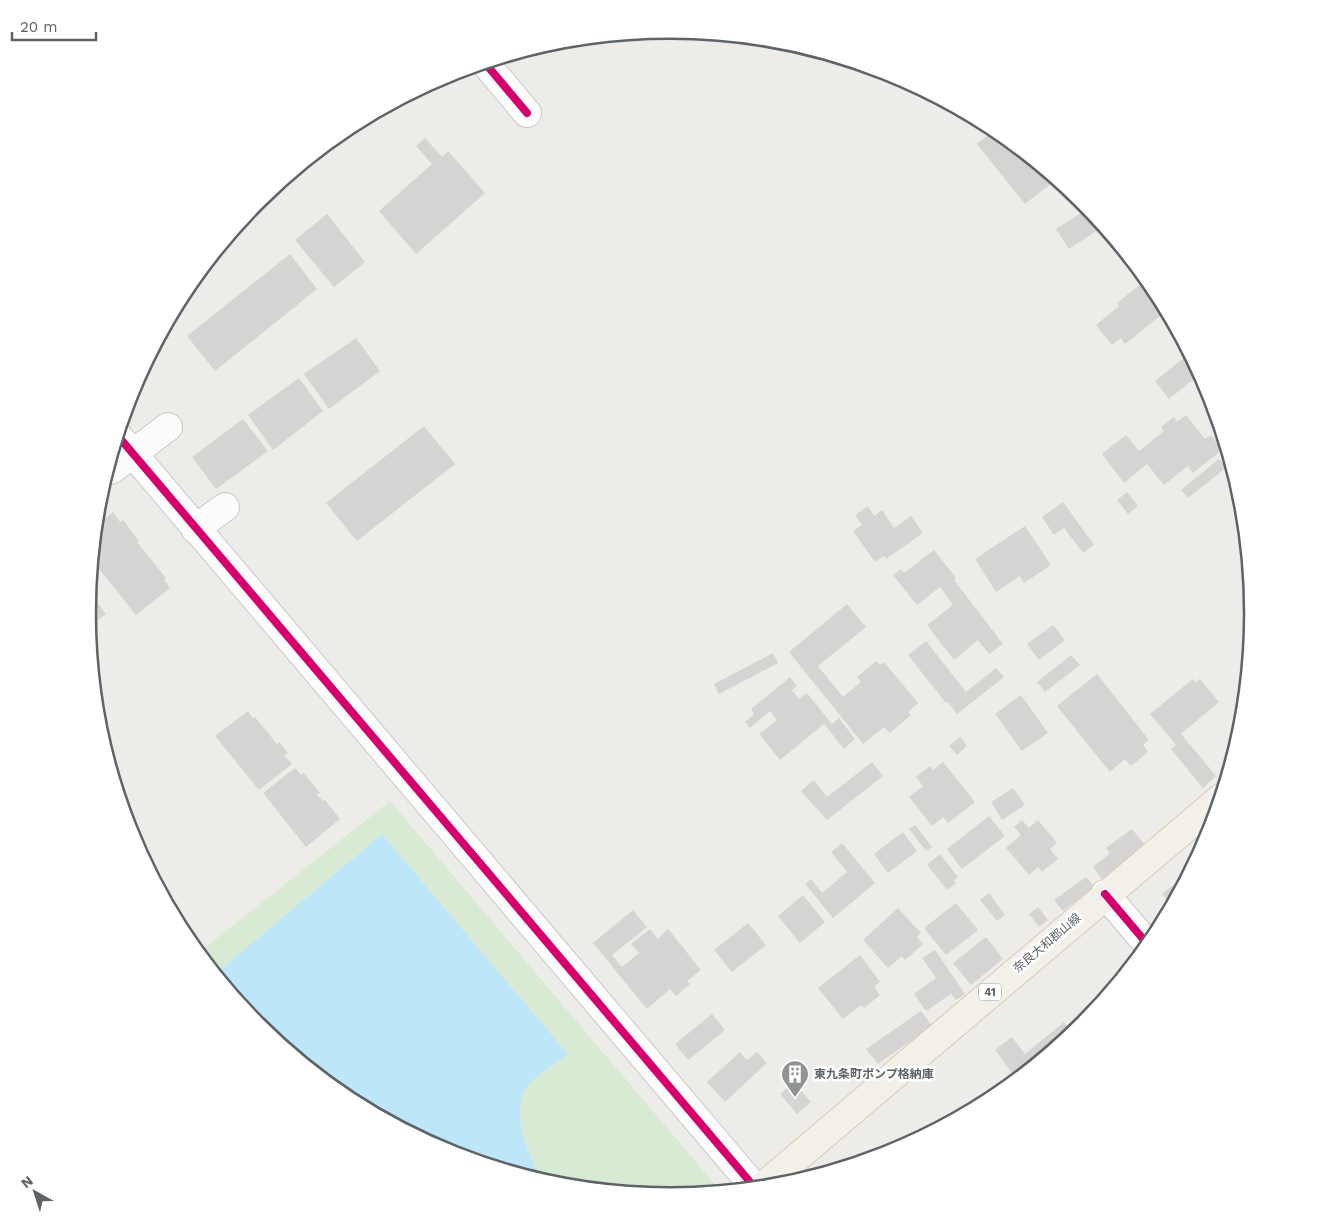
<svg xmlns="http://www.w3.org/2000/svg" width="1341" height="1227" font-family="'Work Sans','Noto Sans JP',sans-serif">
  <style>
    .green { fill: #d9ead4 }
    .water { fill: #bde7f8 }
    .building { fill: #d6d4d2 }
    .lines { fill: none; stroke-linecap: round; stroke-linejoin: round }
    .minor-casing { stroke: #cac9c9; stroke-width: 30 }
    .major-casing { stroke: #d6c9b6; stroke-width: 30 }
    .minor { stroke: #fcfcfc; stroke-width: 28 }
    .major { stroke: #f3f0e9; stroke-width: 28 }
    .cycleway-casing { stroke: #fff; stroke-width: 11 }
    .cycleway { stroke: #d6006c; stroke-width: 8 }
    .labels { text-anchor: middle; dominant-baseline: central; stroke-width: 5; stroke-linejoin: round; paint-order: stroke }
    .shield { fill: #fff; stroke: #8e9295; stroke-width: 1 }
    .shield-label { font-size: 11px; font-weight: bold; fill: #5e6367 }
    .street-label { font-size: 12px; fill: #5e6367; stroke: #fff }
    .poi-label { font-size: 12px; font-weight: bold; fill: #5e6367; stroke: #fff; text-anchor: start }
    .rim { fill: none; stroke: #5e6367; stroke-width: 2.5 }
  </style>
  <rect width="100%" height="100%" fill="#eeece8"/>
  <path class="green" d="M 390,801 L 718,1188 L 717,1192 L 670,1197 L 556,1186 L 541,1181 C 531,1154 507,1113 528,1085 C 536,1075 557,1063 568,1054 L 382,834 L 215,974 L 198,953 Z"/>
  <path class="water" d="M 382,834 L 568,1054 C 557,1063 536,1075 528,1085 C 507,1113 531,1154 541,1181 L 447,1152 L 346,1098 L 258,1026 L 215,974 Z"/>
  <g class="building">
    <polygon points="995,129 1057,179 1025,204 977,144"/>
    <polygon points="425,138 442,157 448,151 485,193 416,254 379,211 432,164 416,146"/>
    <polygon points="1089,208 1104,226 1069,249 1056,229"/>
    <polygon points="327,214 365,262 334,287 295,240"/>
    <polygon points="290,254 317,289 215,371 187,336"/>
    <polygon points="1147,279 1156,290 1170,317 1165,312 1125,344 1121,338 1112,345 1096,325 1119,306 1117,303"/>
    <polygon points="356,338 380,371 329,409 304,374"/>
    <polygon points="1190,353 1201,373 1169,399 1155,381"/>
    <polygon points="299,378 323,411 273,450 248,415"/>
    <polygon points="1212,397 1218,419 1219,420 1205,403"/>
    <polygon points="1186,415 1205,439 1211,435 1222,450 1193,473 1188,466 1164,485 1147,464 1124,483 1102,454 1126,435 1139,451 1164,431 1161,427 1174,417 1177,422"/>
    <polygon points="243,419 268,451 216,489 192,457"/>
    <polygon points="424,426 455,464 357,541 326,503"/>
    <polygon points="1219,459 1223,464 1230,459 1233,467 1229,470 1227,467 1188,498 1181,490"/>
    <polygon points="1127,492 1138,506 1128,514 1117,500"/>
    <polygon points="1063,502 1094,545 1083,553 1064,528 1054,535 1042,517"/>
    <polygon points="868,506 874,516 882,510 894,528 911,516 923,533 886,559 884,556 875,562 853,531 862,525 855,515"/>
    <polygon points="113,512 120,522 123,520 139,541 137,542 166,578 164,580 170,588 136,615 92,560 96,526"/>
    <polygon points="1025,526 1051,565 1024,583 1020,576 996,592 975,559"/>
    <polygon points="934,550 956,578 954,580 1003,644 989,654 978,640 954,660 927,625 953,605 940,587 917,605 893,575 901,569 904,573"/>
    <polygon points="89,592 106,614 88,627 87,613"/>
    <polygon points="847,604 866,627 818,666 843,697 861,682 857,677 876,661 880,665 884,662 918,703 908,712 911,715 890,733 884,727 863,744 789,652"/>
    <polygon points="1053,625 1065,640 1039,660 1027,644"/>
    <polygon points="926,641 966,692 996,668 1004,677 957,714 948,702 946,703 908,655"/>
    <polygon points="773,653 778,663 719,694 714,684"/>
    <polygon points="1071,655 1080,665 1045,692 1037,682"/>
    <polygon points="1097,674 1149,740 1143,745 1148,752 1131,766 1125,759 1110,772 1057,706"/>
    <polygon points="790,677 797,686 792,690 799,699 807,693 832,724 839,718 855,739 844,749 824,724 780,760 759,734 777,720 770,711 750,728 745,722 754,714 751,709"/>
    <polygon points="1193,679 1196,683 1200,679 1219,702 1181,734 1216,776 1203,788 1171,749 1176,745 1150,714"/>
    <polygon points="1021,695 1048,733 1022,751 995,714"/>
    <polygon points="248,711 253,718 255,717 277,744 279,742 288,753 284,755 292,764 259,790 215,736"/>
    <polygon points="960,737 967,746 957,755 949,746"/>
    <polygon points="872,762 883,776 827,820 801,791 814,780 827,797"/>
    <polygon points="943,762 975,802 948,823 943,817 932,826 909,797 923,786 916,777 930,766 933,770"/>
    <polygon points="295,768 301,775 304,773 320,793 317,795 323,801 325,800 340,819 306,847 263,793"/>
    <polygon points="1013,788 1025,805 1002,820 991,802"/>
    <polygon points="989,816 1005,836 962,869 947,849"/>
    <polygon points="1022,820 1029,828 1038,820 1057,843 1050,849 1058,859 1042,872 1038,867 1029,875 1006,848 1021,835 1014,827"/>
    <polygon points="915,825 932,847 926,851 909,829"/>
    <polygon points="1132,829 1145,845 1102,879 1093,867 1110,853 1106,848"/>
    <polygon points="903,832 917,851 888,873 874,854"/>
    <polygon points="842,843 875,883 833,918 805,884 811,879 822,893 847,872 831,852"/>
    <polygon points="940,854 958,877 954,880 956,883 947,890 927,865"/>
    <polygon points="1192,870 1172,907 1162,894"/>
    <polygon points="1086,877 1094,887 1063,911 1054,900"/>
    <polygon points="989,893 1005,915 997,921 980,900"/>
    <polygon points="803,895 825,922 800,943 778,916"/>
    <polygon points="956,903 978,930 946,955 924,928"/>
    <polygon points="1038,907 1048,920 1039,927 1029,914"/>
    <polygon points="898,908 921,933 917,937 923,944 905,960 902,956 888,968 863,940"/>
    <polygon points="633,910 647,927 612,955 622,967 639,953 631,944 650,929 658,939 668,929 701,970 687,981 690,984 676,996 670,989 647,1009 593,943"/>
    <polygon points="748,923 766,945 732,972 714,950"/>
    <polygon points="986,937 1003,959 971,985 953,963"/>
    <polygon points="935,950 965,994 956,1000 951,994 926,1011 914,994 936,978 922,958"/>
    <polygon points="860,955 880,982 874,987 880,995 864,1008 861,1005 843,1019 818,988"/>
    <polygon points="921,1011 932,1026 878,1064 866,1049"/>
    <polygon points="712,1014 725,1030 688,1060 675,1044"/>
    <polygon points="1084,1015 1088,1020 1083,1026 1017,1080 995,1050 1012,1037 1025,1054 1064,1022 1068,1028"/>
    <polygon points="740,1052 747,1060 757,1052 767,1063 725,1102 707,1082"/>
    <polygon points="794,1082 811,1102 797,1114 780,1094"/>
  </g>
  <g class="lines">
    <g class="minor-casing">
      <g id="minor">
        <polyline points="485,63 527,113"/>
        <polyline points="118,436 756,1189"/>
        <polyline points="111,470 168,427"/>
        <polyline points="195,529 225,507"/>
        <polyline points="1105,894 1149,946"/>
      </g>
    </g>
    <g class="major-casing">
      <polyline id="major" points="761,1188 1221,798"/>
    </g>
    <use href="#minor" class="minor"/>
    <use href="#major" class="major"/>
    <g class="cycleway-casing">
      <g id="cycleway">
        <polyline points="485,63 527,113"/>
        <polyline points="118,436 756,1189"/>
        <polyline points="1105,894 1149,946"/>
      </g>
    </g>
    <use href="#cycleway" class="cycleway"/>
  </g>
  <defs>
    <g id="building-pin" transform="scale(1.4375)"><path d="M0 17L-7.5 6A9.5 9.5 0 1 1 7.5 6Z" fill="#909394" stroke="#fff"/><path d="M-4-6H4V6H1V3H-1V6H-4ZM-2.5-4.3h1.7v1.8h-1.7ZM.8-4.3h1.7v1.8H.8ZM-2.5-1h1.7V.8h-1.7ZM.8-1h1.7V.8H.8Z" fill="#fff"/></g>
  </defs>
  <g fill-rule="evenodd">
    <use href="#building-pin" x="795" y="1074"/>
  </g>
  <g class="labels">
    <rect class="shield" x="979" y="983.5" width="22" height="17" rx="4"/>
    <g class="shield-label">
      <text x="990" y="992">41</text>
    </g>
    <g class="street-label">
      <text transform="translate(1047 943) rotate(-40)">奈良大和郡山線</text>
    </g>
    <g class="poi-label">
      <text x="814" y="1074">東九条町ポンプ格納庫</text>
    </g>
  </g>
  <path d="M0 0H1341V1227H0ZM96 613a574 574 0 1 1 1148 0a574 574 0 1 1-1148 0Z" fill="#fff" fill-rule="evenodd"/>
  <path class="rim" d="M96 613a574 574 0 1 1 1148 0a574 574 0 1 1-1148 0Z"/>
  <g transform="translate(35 1192) rotate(321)" stroke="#ffffff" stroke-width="4" paint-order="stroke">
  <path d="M0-4L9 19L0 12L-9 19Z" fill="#5e6367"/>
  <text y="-8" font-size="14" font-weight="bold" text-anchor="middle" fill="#5e6367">N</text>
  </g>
  <path d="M12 32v8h84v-8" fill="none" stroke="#5e6367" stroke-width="2.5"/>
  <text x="20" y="32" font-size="15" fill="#5e6367" stroke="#ffffff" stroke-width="4" paint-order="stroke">20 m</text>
</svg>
